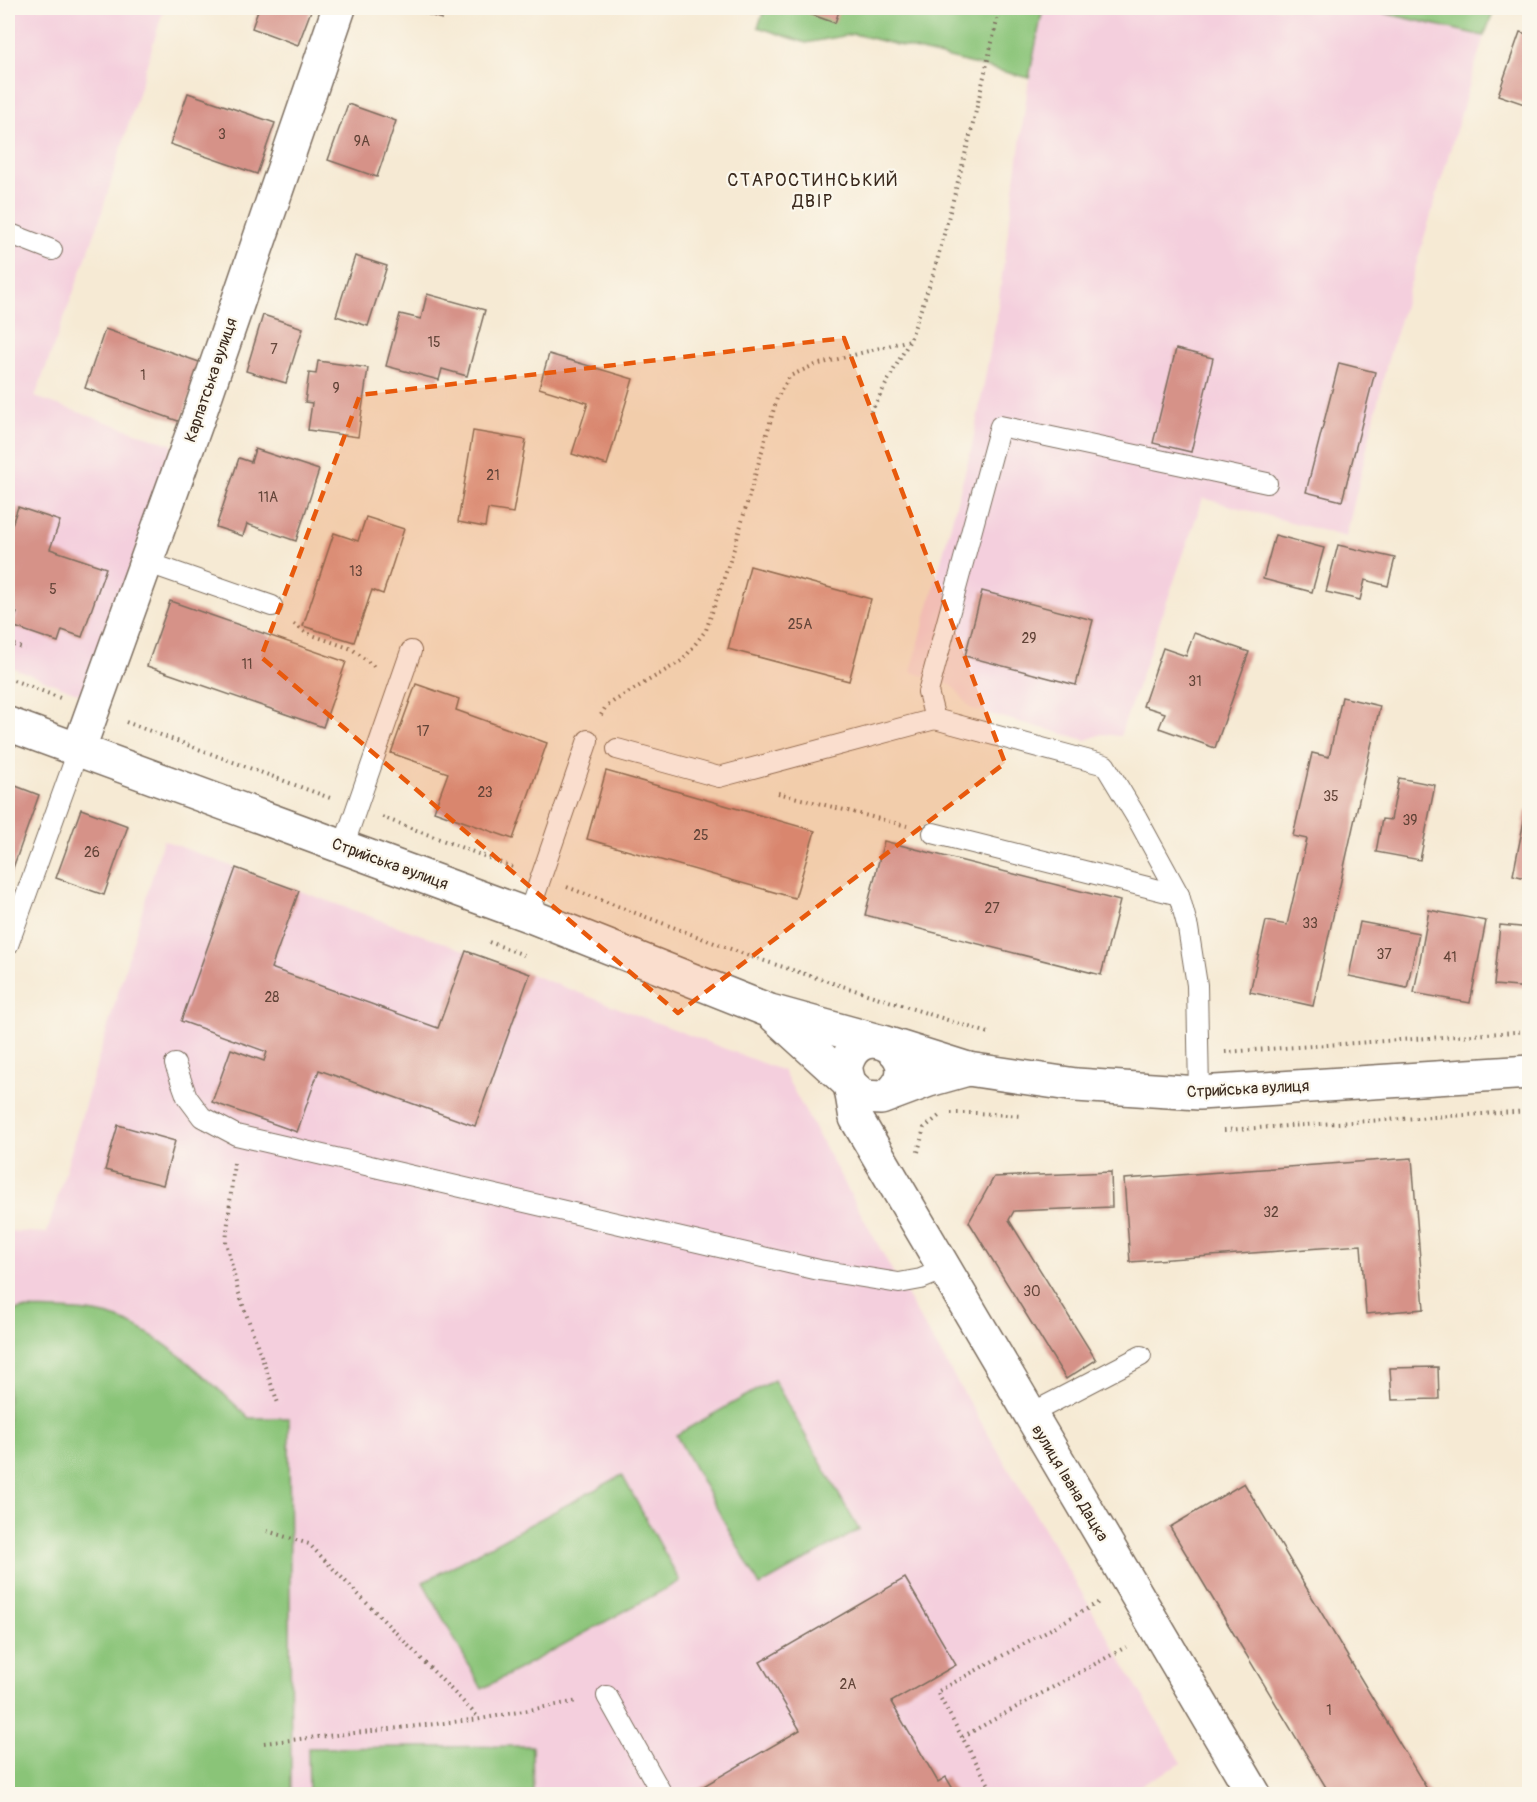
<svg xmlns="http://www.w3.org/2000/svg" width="1537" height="1802" font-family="Pangolin,sans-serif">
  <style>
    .built { fill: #f4cfdd }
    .green { fill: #8ac478; stroke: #62774b; stroke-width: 1.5 }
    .building { fill: #d69288 }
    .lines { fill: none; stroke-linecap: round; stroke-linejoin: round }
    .lane-casing { stroke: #7c6d5e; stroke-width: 22 }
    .street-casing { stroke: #7c6d5e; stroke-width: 36 }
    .secondary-casing { stroke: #7c6d5e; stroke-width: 36 }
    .path { stroke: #7c6d5e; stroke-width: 4; stroke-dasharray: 1.5 4.5; stroke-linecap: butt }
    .lane { stroke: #fff; stroke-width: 20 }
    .street { stroke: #fff; stroke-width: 33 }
    .secondary { stroke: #fff; stroke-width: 33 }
    .marked { fill: #e8590c; fill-opacity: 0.2; stroke: #e8590c; stroke-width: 4.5; stroke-dasharray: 12 8; stroke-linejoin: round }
    .labels { text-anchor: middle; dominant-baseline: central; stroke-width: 4.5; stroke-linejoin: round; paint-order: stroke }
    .number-label { font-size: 14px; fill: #624438 }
    .street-label { font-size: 16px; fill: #3b2a1e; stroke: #fbf7ec }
    .neighbourhood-label { font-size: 18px; letter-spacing: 1.5px; fill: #3b2a1e; stroke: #fbf7ec }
  </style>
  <rect width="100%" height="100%" fill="#fbf7ec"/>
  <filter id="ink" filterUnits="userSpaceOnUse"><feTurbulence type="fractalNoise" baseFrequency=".0167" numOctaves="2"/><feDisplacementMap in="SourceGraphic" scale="12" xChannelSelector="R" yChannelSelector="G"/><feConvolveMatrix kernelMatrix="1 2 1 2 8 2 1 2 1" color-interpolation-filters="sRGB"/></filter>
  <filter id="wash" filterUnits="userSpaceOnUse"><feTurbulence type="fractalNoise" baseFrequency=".008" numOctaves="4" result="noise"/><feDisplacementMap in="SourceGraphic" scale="24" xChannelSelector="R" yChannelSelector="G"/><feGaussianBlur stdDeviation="1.35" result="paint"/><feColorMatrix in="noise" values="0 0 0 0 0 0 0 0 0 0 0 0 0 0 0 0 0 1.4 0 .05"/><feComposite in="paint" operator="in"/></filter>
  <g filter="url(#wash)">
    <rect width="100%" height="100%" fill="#f6ead4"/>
    <g class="built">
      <polygon points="8,8 164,8 97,228 35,397 173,445 85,696 8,666"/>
      <polygon points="1043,8 1362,8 1484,36 1387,363 1346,537 1203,498 1120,736 1102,734 1086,740 971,709 952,685 911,672 972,446 996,320 1029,78"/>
      <polygon points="163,840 236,868 530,974 783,1071 899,1283 1182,1763 1124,1794 8,1794 8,1231 47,1233"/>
    </g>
    <g class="green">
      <polygon points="765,8 1043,8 1029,78 854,34 806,43 758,27"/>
      <polygon points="1362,8 1495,8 1484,36"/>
      <path d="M 22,1309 C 48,1310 75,1309 100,1314 C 153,1323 211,1382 249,1418 L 289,1418 L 291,1794 L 8,1794 L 8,1312 Z"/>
      <polygon points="774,1380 859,1530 760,1586 676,1435"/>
      <polygon points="622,1475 680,1581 482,1689 423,1582"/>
      <polygon points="532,1746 533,1794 309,1794 308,1748"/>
    </g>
    <g id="blocks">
      <g class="building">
        <polygon points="259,8 312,8 298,45 252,28"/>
        <polygon points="408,8 446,8 442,19"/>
        <polygon points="793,8 840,8 835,23"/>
        <polygon points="1520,32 1530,35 1530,106 1498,95"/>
        <polygon points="188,93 275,123 257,174 170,144"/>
        <polygon points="348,104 396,121 377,177 328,160"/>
        <polygon points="355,256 387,266 368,326 336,316"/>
        <polygon points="427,294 485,310 467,376 442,369 439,380 386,366 400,314 421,319"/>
        <polygon points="263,315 303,328 286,383 246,371"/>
        <polygon points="105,329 202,363 181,422 85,388"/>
        <polygon points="1176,349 1213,358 1191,452 1153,443"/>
        <polygon points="549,354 633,379 607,465 572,454 588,403 539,388"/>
        <polygon points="318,361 368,368 358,437 308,430 312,403 305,402 309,373 316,374"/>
        <polygon points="1339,363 1375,372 1342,501 1306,492"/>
        <polygon points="473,431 526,440 513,513 488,509 485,527 458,522"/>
        <polygon points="255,449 319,470 296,541 247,524 243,536 216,527 239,458 251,462"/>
        <polygon points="18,507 60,521 50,549 106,568 82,637 62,630 58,642 12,626 17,613 8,610 8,536"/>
        <polygon points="366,517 404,529 383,594 372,590 354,642 303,626 334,533 358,541"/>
        <polygon points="1275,535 1324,548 1312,592 1263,579"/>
        <polygon points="1338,545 1395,558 1388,586 1365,580 1360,600 1326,592"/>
        <polygon points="750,566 871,599 849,681 728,649"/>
        <polygon points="982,591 1093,620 1076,685 965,656"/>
        <polygon points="170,601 346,662 323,727 147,666"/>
        <polygon points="1194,633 1249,652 1215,748 1159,728 1165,713 1143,706 1163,648 1186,656"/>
        <polygon points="416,684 459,699 456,710 547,743 513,839 434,811 448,773 391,753"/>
        <polygon points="1342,697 1380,706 1313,1006 1250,992 1266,921 1287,925 1307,839 1293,836 1312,753 1329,757"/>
        <polygon points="606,771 815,831 795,898 587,839"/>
        <polygon points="1399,778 1435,785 1420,860 1376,852 1382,819 1391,820"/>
        <polygon points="8,783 39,795 8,882"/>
        <polygon points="81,809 128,826 104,895 56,878"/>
        <polygon points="1526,811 1530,811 1530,879 1513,875"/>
        <polygon points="884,841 1120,901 1101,975 865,915"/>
        <polygon points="236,868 299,891 271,968 438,1028 466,951 530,974 475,1126 319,1070 297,1132 212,1102 231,1049 264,1061 267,1052 181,1021"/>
        <polygon points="1429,910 1486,921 1470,1003 1414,993"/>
        <polygon points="1360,922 1419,933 1407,988 1349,976"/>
        <polygon points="1500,925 1530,928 1530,988 1494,985"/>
        <polygon points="118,1125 175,1141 163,1185 105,1170"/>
        <polygon points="1412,1158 1424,1309 1366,1314 1361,1245 1130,1262 1124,1179"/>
        <polygon points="1111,1172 1112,1207 1014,1211 1009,1220 1096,1360 1066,1379 969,1222 994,1177"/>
        <polygon points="1438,1367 1439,1399 1392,1400 1390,1368"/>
        <polygon points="1244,1483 1303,1582 1430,1794 1330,1794 1229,1626 1170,1527"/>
        <polygon points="905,1578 956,1665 891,1702 938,1782 946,1777 956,1794 697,1794 695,1791 800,1730 760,1662"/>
      </g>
    </g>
  </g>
  <g filter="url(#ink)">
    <use href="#blocks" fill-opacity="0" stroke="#7c6d5e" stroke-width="1.5"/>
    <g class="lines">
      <g class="lane-casing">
        <g id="lane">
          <polyline points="8,233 52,250"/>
          <polyline points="146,562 272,606"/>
          <polyline points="617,749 719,777 935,719"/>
          <polyline points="933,833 1179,895"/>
          <polyline points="343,847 411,651"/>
          <polyline points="528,915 588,740"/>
          <polyline points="8,945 78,751"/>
          <polyline points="175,1064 187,1097 202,1117 236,1135 819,1270 899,1283 921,1279 945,1269"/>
          <polyline points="1199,1093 1197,985 1188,928 1179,895 1137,818 1105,765 935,719 928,692 1000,426 1267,483"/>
          <polyline points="1030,1414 1141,1356"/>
          <polyline points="607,1696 662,1794"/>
        </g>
      </g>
      <g class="street-casing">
        <polyline id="street" points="78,751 197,421 339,8"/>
      </g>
      <g class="secondary-casing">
        <g id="secondary">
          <polyline points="8,724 528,915 770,1011 882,1042 968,1069 1076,1085 1199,1093 1530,1072"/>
          <polyline points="775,1016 864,1097 881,1098 929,1080 968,1069"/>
          <path d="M 890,1094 C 928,1062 872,1019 850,1055 C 848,1059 846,1064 846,1068 C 846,1075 849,1080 850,1086 C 853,1097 854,1108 856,1118 L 1254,1794"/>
        </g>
      </g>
      <g class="path">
        <polyline points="871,412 910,340 934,272 971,132 1000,8"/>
        <polyline points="294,624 306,633 352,649 376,668"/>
        <polyline points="8,643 25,649"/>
        <polyline points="8,678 60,698"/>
        <polyline points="601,715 605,708 614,701 683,660 706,630 735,546 777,398 790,376 812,366 910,340"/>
        <polyline points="126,722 330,798"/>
        <polyline points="778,793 907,826"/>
        <polyline points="382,817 515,868"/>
        <polyline points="567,887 749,956 988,1033"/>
        <polyline points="489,942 524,955"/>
        <polyline points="1225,1052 1530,1031"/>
        <polyline points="951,1113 976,1113 1022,1116"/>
        <polyline points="1224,1130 1530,1111"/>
        <polyline points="918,1152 924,1128 939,1116"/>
        <polyline points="234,1163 226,1242 238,1291 278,1403"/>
        <polyline points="267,1531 309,1544 479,1718"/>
        <polyline points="962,1737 937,1692 1101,1601"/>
        <polyline points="264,1743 480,1719 578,1701"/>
        <polyline points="994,1794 962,1737 1126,1647"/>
      </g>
      <use href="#lane" class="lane"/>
      <use href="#street" class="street"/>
      <use href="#secondary" class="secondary"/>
    </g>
  </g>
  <path class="marked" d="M 844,338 L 1005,763 L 678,1013 L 261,657 L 360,395 Z"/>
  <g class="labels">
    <g class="number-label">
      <text x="222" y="134">3</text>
      <text x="362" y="141">9А</text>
      <text x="434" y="342">15</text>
      <text x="274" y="349">7</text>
      <text x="143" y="375">1</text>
      <text x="336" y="388">9</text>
      <text x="493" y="475">21</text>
      <text x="268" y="497">11А</text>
      <text x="356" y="571">13</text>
      <text x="53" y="589">5</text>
      <text x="800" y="624">25А</text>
      <text x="1029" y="638">29</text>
      <text x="247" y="664">11</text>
      <text x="1195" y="681">31</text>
      <text x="423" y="731">17</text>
      <text x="485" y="792">23</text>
      <text x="1331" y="796">35</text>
      <text x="1410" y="820">39</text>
      <text x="701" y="835">25</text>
      <text x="92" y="852">26</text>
      <text x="992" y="908">27</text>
      <text x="1310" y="923">33</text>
      <text x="1384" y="954">37</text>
      <text x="1450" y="957">41</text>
      <text x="272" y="997">28</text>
      <text x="1271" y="1212">32</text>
      <text x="1032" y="1291">30</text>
      <text x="848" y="1684">2А</text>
      <text x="1329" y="1710">1</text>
    </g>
    <g class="street-label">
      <text transform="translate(211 380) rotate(-71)">Карпатська вулиця</text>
      <text transform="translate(390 864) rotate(20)">Стрийська вулиця</text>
      <text transform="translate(1248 1089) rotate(-3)">Стрийська вулиця</text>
      <text transform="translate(1070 1483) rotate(59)">вулиця Івана Дацка</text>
    </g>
    <g class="neighbourhood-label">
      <text x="813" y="180">СТАРОСТИНСЬКИЙ<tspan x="813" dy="21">ДВІР</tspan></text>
    </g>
  </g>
  <rect width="1537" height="1802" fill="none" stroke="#fbf7ec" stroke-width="30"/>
</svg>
